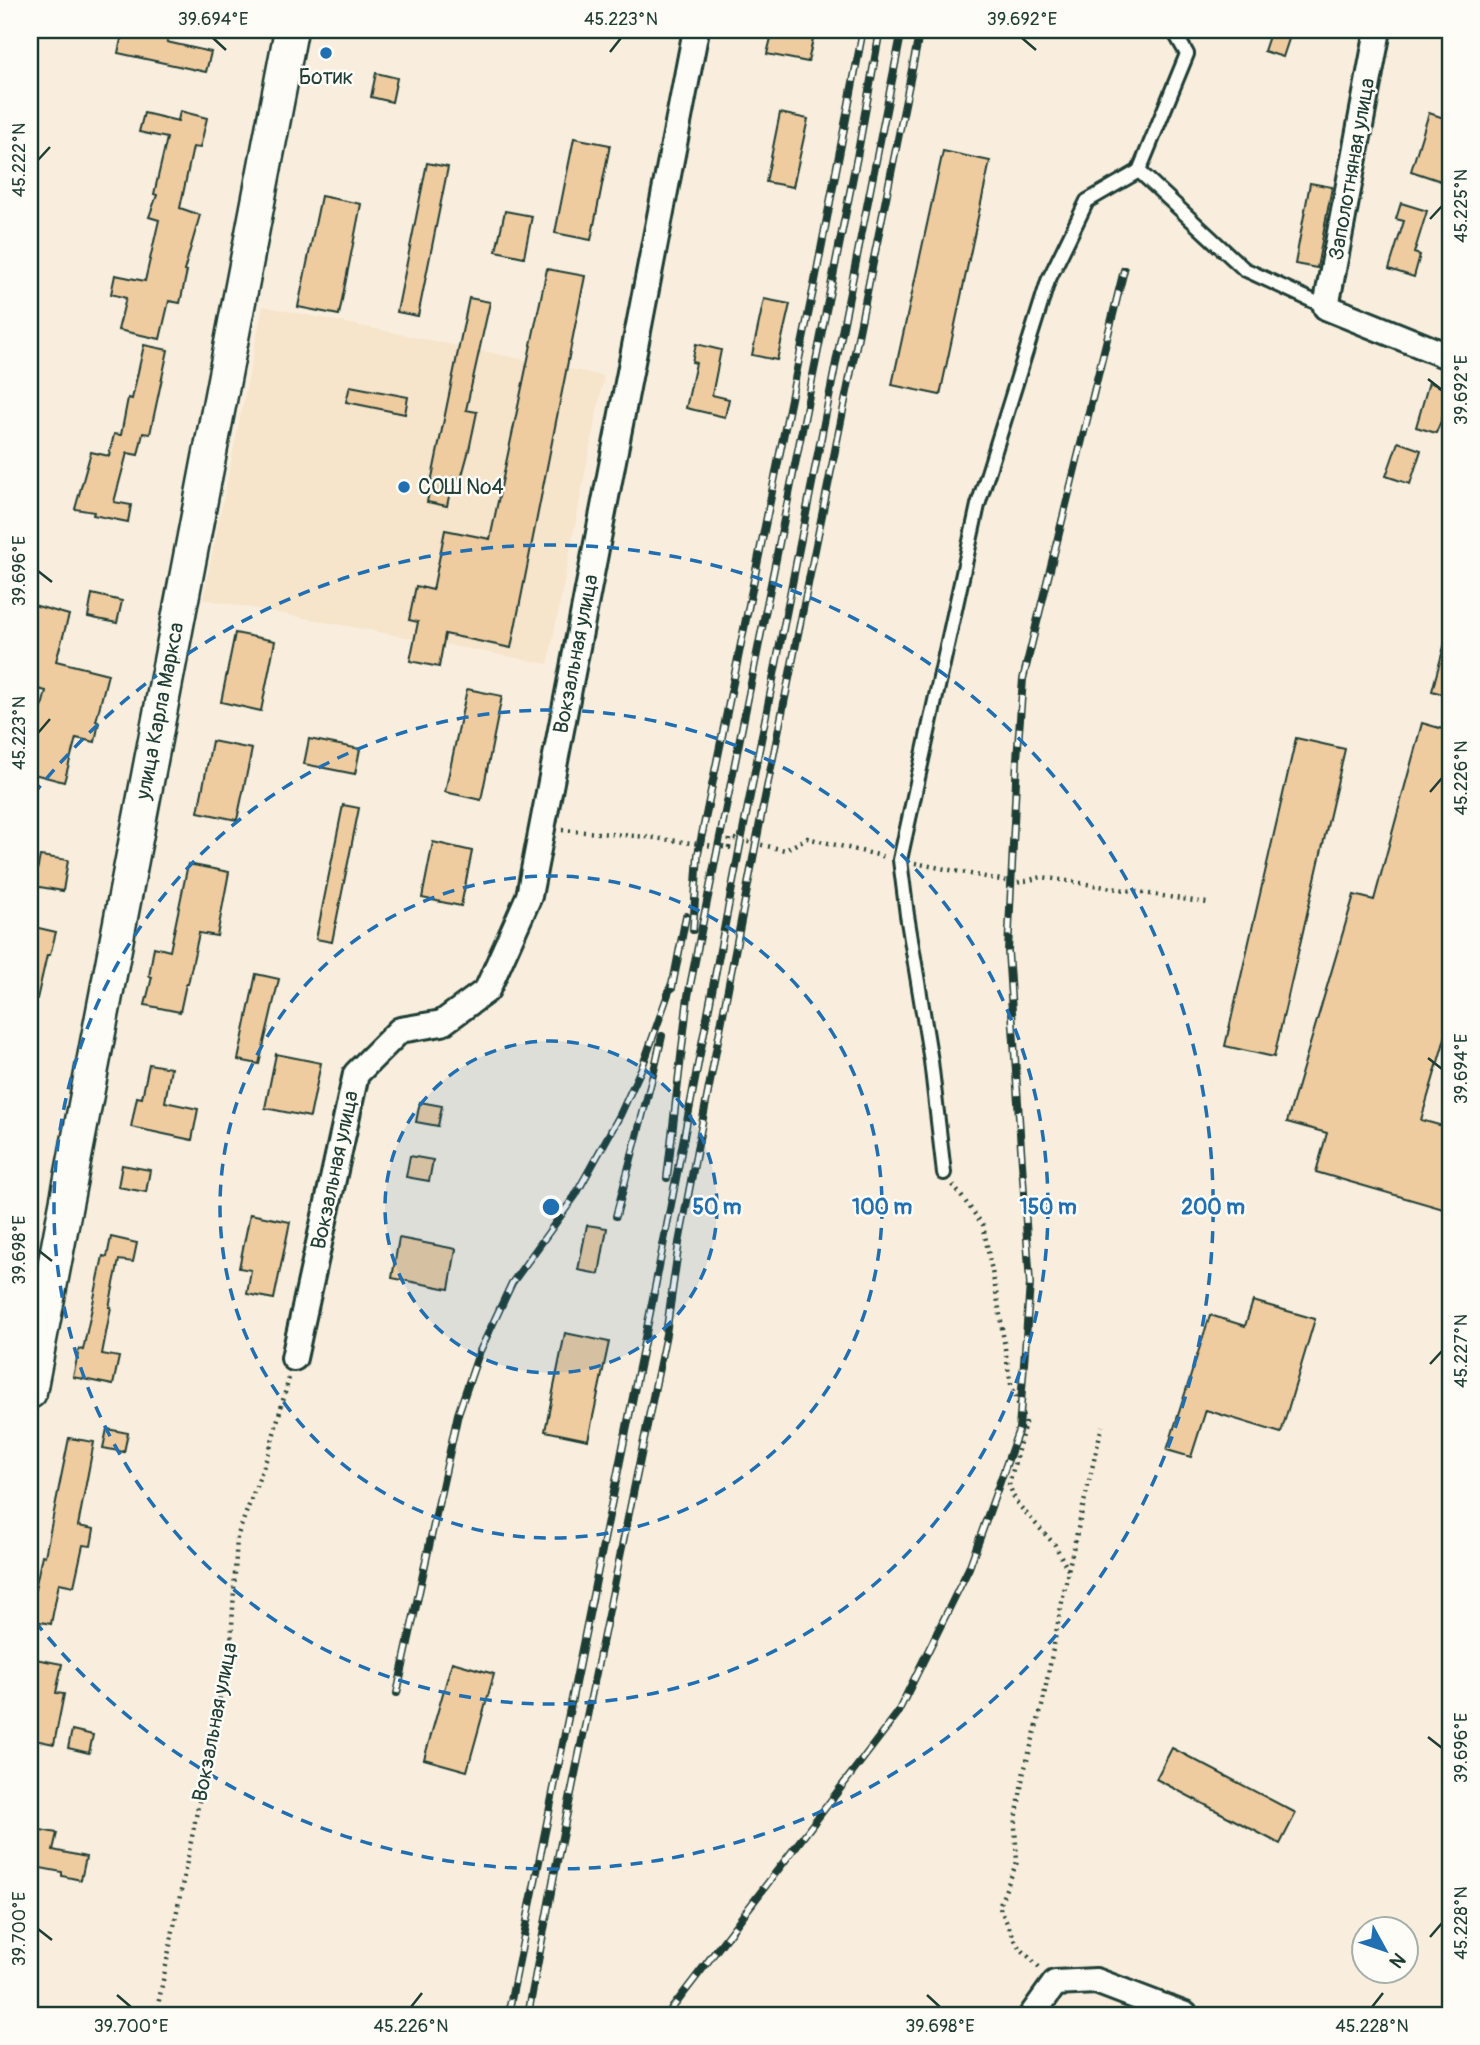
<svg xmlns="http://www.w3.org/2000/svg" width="1480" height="2045" font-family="Pangolin,sans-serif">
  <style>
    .built { fill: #f6e4cb }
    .building { fill: #efcca0; stroke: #1f3d34; stroke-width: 2 }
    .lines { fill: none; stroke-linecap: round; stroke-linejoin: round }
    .service-casing { stroke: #1f3d34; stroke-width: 18 }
    .minor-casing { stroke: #1f3d34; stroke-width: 30 }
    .tertiary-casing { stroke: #1f3d34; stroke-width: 37 }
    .path { stroke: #1f3d34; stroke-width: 4.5; stroke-dasharray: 2 5; stroke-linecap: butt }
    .service { stroke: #fdfcf7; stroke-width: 12 }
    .minor { stroke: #fdfcf7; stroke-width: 24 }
    .tertiary { stroke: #fdfcf7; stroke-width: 32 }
    .rail-casing { stroke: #1f3d34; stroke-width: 8 }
    .rail { stroke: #fdfcf7; stroke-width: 5; stroke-dasharray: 16; stroke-linecap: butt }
    .ticks { fill: none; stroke: #1f3d34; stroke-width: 2.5 }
    .ring { fill: none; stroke: #1f6fb2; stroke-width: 3.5; stroke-dasharray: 12 9 }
    .poi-dot { fill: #1f6fb2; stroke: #fdfcf7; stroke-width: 2.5 }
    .labels { text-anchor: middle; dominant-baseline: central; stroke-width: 5; stroke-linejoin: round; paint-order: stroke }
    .poi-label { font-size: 21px; fill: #1f3d34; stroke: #fdfcf7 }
    .street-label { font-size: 21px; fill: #1f3d34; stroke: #fdfcf7 }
    .centre { fill: #1f6fb2; stroke: #fdfcf7; stroke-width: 3.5 }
    .ring-label { font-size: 21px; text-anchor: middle; font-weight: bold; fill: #1f6fb2; stroke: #fdfcf7; stroke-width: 5; stroke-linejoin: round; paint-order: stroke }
    .neatline { fill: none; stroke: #1f3d34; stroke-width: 2.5 }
    .ticks-label { font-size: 18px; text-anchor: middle; fill: #1f3d34 }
  </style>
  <rect width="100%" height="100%" fill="#f9eedd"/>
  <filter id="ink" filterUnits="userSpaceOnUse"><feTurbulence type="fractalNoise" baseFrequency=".0143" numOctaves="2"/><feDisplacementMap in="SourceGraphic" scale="14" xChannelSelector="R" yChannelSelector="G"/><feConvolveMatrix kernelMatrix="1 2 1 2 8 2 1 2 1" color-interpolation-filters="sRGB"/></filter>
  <g filter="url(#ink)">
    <polygon class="built" points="263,306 604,376 548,664 203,599"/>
    <g class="building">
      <polygon points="123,30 171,30 167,42 211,52 206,72 118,53"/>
      <polygon points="773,30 815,30 808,62 767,54"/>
      <polygon points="1271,30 1292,30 1283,57 1264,51"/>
      <polygon points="376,73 397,78 392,102 371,97"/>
      <polygon points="180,111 207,118 200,148 193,147 180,208 200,215 184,271 187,271 180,303 169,301 160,339 118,330 126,298 111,294 115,275 145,281 159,220 149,217 157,195 154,194 167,138 139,132 144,113 178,121"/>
      <polygon points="780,113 808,119 793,187 766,182"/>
      <polygon points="1429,113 1450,120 1450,184 1411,171"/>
      <polygon points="574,138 610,145 591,240 555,233"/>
      <polygon points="943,151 990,161 940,395 892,385"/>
      <polygon points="427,163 448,167 418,316 397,312"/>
      <polygon points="1310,183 1332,187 1317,268 1295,264"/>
      <polygon points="321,196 361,204 339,315 298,307"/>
      <polygon points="1401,203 1427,211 1414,253 1420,255 1414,277 1389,269 1404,221 1396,219"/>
      <polygon points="505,211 532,216 524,257 496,251"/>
      <polygon points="547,269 585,276 511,648 445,634 439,667 410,661 418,622 409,620 416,586 433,590 445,530 490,539"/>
      <polygon points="469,298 490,302 466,410 477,412 469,450 461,479 453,477 447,506 427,502"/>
      <polygon points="764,299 790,304 777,360 752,355"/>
      <polygon points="696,344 721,350 712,395 729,399 725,417 686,408 696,363 692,362"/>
      <polygon points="144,345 168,350 150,434 143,433 138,455 127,453 114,502 131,505 128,522 93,515 94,512 75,509 91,452 109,456 114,434 121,435 128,398 132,399"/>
      <polygon points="1429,382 1450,391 1450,400 1436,433 1416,427"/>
      <polygon points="350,386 408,397 405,414 346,402"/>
      <polygon points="1398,442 1421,450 1410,484 1386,476"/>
      <polygon points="92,594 122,601 117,623 88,617"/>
      <polygon points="30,604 69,615 56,661 108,674 96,721 99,722 95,742 76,738 64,782 30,773 30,764 38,730 36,730 46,691 30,687"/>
      <polygon points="235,633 275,641 261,711 221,702"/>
      <polygon points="1445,643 1450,644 1450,696 1432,691"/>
      <polygon points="467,689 502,696 481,800 445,792"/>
      <polygon points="1422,723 1450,731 1450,881 1440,920 1450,923 1450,1021 1421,1120 1450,1128 1450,1211 1316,1172 1327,1133 1287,1122 1354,895 1374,900"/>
      <polygon points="1296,738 1345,749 1274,1057 1225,1046"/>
      <polygon points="309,739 360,749 355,774 304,764"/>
      <polygon points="212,741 252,749 237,820 198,812"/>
      <polygon points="343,805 359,808 332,942 316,939"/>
      <polygon points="433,842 472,851 461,906 422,898"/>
      <polygon points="40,856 68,860 63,891 34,886"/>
      <polygon points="188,864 229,872 217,936 199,933 188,984 186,984 180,1012 145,1005 152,977 149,976 154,947 170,951"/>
      <polygon points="30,926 56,932 50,955 47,955 37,999 30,998"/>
      <polygon points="256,974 279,979 259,1064 238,1060"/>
      <polygon points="276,1054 321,1063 310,1117 265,1108"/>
      <polygon points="149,1064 171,1068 165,1102 198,1109 192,1140 131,1127 137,1097 142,1098"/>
      <polygon points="420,1102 442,1106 438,1126 416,1122"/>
      <polygon points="410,1156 433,1160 429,1181 406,1177"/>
      <polygon points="122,1165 150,1170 146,1192 118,1187"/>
      <polygon points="250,1214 290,1222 274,1299 247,1294 251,1270 239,1268"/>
      <polygon points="587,1225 607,1228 599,1274 578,1270"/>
      <polygon points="111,1237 137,1243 133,1262 119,1260 109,1307 111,1307 102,1354 119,1357 113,1385 73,1377 79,1349 83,1350 103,1256 107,1257"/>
      <polygon points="399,1238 456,1249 449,1289 392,1278"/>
      <polygon points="1253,1301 1315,1319 1281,1433 1206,1410 1191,1457 1167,1450 1210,1315 1245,1326"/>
      <polygon points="565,1333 609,1342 588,1440 545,1431"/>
      <polygon points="107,1429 128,1433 124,1452 103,1448"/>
      <polygon points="69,1438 94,1442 78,1526 94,1529 91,1546 83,1545 74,1586 59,1583 51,1624 30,1620 30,1614 42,1555 45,1556"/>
      <polygon points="30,1658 62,1664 56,1693 64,1694 54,1744 30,1739"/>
      <polygon points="452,1662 494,1674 467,1771 424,1759"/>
      <polygon points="72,1730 93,1735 89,1753 68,1748"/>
      <polygon points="1172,1748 1296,1813 1280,1844 1156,1779"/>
      <polygon points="30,1828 57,1833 53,1850 86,1857 81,1880 62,1876 62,1872 30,1866"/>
    </g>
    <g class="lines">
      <g class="service-casing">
        <g id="service">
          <polyline points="1173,30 1187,54 1139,171 1244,269 1326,307"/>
          <polyline points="944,1173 931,1061 907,915 900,860 978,505 1048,281 1087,201 1139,171"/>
        </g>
      </g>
      <g class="minor-casing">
        <g id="minor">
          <polyline points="1378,30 1326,307 1450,357"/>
          <polyline points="294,1358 356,1074 400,1030 442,1023 487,990 529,896 696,30"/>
          <polyline points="1032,2015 1055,1983 1096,1981 1185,2015"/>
        </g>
      </g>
      <g class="tertiary-casing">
        <polyline id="tertiary" points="30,1392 291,30"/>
      </g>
      <g class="path">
        <polyline points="562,830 647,837 729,848 730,838 785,850 807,838 886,857"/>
        <polyline points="915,863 1016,883 1042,877 1207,903"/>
        <polyline points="953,1185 983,1225 998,1302 1010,1381 1025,1423 1009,1485 1016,1502 1055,1545 1068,1570"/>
        <polyline points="1039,1967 1018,1946 999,1906 1017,1862 1015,1827 1023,1775 1042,1706 1068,1571 1102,1426"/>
        <polyline points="156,2015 231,1643 237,1537 269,1452 289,1378"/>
      </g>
      <use href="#service" class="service"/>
      <use href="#minor" class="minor"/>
      <use href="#tertiary" class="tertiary"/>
      <g class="rail-casing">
        <g id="rail">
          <polyline points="693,930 698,854 814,286 863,30"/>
          <polyline points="672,988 686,916"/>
          <polyline points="667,1178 688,996 857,157 880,30"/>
          <polyline points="616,1216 654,1071 662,1036"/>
          <polyline points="397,1693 458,1414 479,1353 512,1283 575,1196 620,1115 643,1065 673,980"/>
          <polyline points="508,2015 652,1303 741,841 902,30"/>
          <polyline points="528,2015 554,1876 666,1334 679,1243 761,817 920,30"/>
          <polyline points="667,2015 897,1714 969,1568 1019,1429 1030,1284 1008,951 1017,759 1023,679 1124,270"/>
        </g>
      </g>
      <use href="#rail" class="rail"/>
    </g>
  </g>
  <path class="ticks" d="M 213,38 L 226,50M 1022,38 L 1036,50M 610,52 L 621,38M 38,160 L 50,147M 1430,219 L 1442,206M 1428,379 L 1442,390M 38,571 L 52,582M 38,733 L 50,719M 1430,792 L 1442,778M 1428,1058 L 1442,1069M 38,1250 L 52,1261M 1430,1364 L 1442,1351M 1428,1737 L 1442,1748M 38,1929 L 52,1940M 1430,1937 L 1442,1923M 117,1995 L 131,2007M 927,1995 L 940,2007M 411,2007 L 422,1993M 1372,2007 L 1383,1993"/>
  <circle cx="551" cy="1207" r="166" fill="#1f6fb2" fill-opacity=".12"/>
  <g class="ring">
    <circle cx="551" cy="1207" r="166"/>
    <circle cx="551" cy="1207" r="331"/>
    <circle cx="551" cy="1207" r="497"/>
    <path d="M33 795A662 662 0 1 1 33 1619"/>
  </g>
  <g class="poi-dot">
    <circle cx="326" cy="53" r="7"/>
    <circle cx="404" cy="487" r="7"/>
  </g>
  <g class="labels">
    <g class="poi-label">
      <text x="326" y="77">Ботик</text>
      <text x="418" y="487" text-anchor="start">СОШ №4</text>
    </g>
    <g class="street-label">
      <text transform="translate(1352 169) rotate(-80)">Заполотняная улица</text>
      <text transform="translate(576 654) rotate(-79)">Вокзальная улица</text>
      <text transform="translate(160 711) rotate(-79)">улица Карла Маркса</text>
      <text transform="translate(335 1170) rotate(-78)">Вокзальная улица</text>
      <text transform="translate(215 1722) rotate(-79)">Вокзальная улица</text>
    </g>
  </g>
  <circle cx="551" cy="1207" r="10" class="centre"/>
  <g class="ring-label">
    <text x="717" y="1214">50 m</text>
    <text x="882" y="1214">100 m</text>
    <text x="1048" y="1214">150 m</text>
    <text x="1213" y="1214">200 m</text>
  </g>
  <rect width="1480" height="2045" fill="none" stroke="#fdfcf7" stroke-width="77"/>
  <g transform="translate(1385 1950) rotate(130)"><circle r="33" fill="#fdfcf7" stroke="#a4b0a9" stroke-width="2"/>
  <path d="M0-5L12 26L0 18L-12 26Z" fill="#1f6fb2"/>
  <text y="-10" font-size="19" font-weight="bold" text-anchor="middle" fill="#1f3d34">N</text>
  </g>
  <rect x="38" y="38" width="1404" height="1969" class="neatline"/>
  <g class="ticks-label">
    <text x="213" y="25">39.694°E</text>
    <text x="621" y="25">45.223°N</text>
    <text x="1022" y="25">39.692°E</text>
    <text transform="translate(19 160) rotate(-90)" y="6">45.222°N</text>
    <text transform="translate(1461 206) rotate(-90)" y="6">45.225°N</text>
    <text transform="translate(1461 390) rotate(-90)" y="6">39.692°E</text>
    <text transform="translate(19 571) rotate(-90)" y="6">39.696°E</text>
    <text transform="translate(19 733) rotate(-90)" y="6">45.223°N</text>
    <text transform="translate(1461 778) rotate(-90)" y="6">45.226°N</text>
    <text transform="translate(1461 1069) rotate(-90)" y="6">39.694°E</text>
    <text transform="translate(19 1250) rotate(-90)" y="6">39.698°E</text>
    <text transform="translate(1461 1351) rotate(-90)" y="6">45.227°N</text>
    <text transform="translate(1461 1748) rotate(-90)" y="6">39.696°E</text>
    <text transform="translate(1461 1923) rotate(-90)" y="6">45.228°N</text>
    <text transform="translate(19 1929) rotate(-90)" y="6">39.700°E</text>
    <text x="131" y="2032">39.700°E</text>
    <text x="411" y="2032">45.226°N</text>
    <text x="940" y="2032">39.698°E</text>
    <text x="1372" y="2032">45.228°N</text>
  </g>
</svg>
